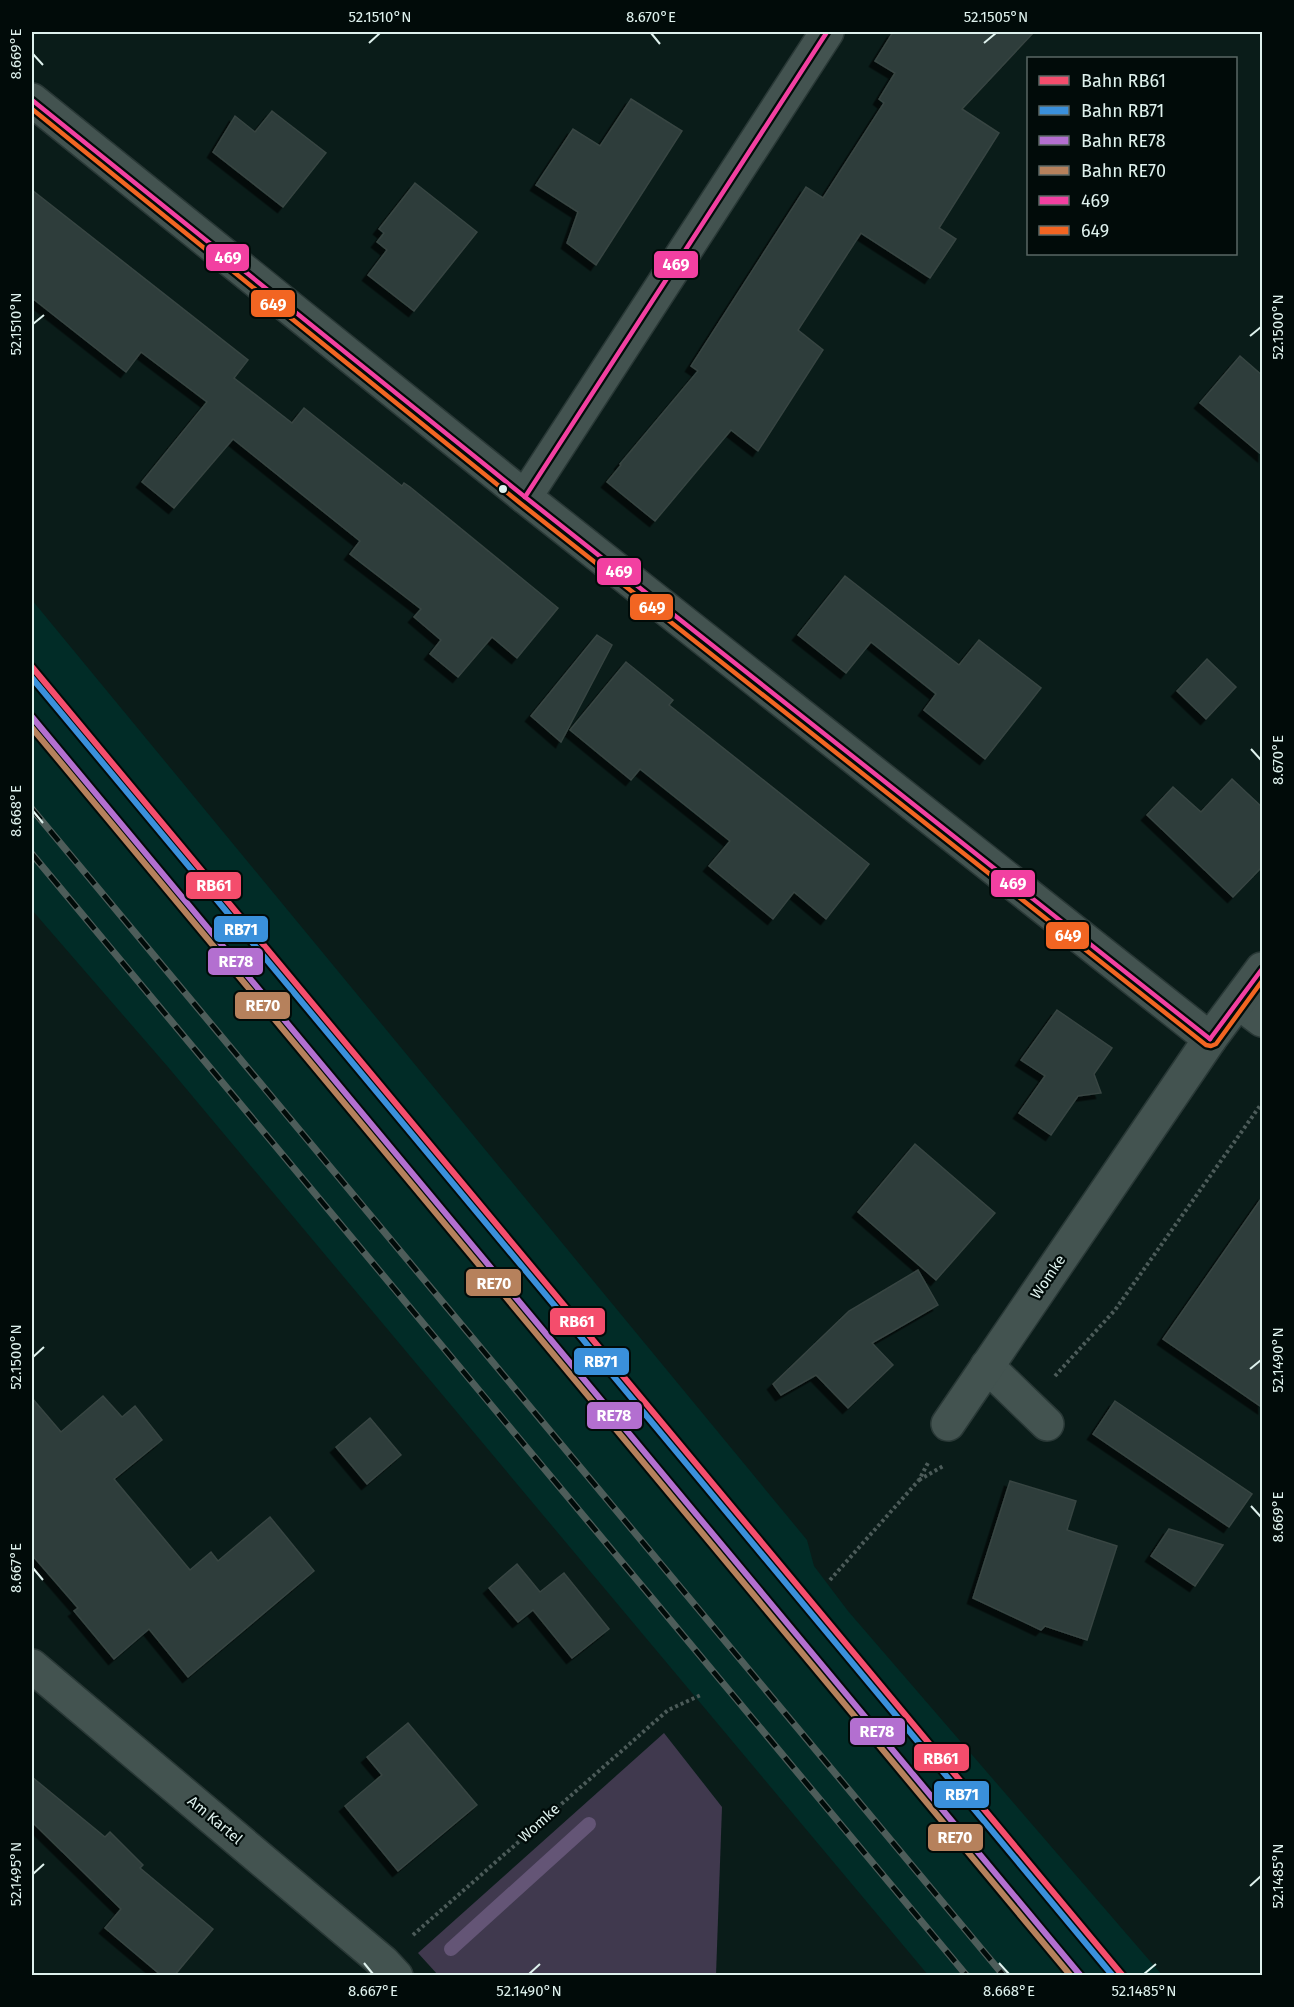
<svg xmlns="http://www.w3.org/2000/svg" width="1294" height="2007" font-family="'Fira Sans',sans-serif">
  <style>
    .built { fill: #012c27 }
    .green { fill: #40394e }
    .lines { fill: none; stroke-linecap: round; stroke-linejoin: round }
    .stream { stroke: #645576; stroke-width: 14 }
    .building { fill: #2e3d3b; stroke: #374542; stroke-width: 1.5; filter: url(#shadow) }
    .minor-casing { stroke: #293836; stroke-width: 36 }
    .path { stroke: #4c5b59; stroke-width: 4; stroke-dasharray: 3 3; stroke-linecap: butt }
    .minor { stroke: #435350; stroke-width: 33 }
    .rail-casing { stroke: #4e5d5a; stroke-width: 7 }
    .rail { stroke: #010b09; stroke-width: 4.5; stroke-dasharray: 14; stroke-linecap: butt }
    .bus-1-casing { stroke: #010b09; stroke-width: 9 }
    .bus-2-casing { stroke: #010b09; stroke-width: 9 }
    .bus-1 { stroke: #f240a1; stroke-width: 4.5 }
    .bus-2 { stroke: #f26522; stroke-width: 4.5 }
    .rail-1-casing { stroke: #010b09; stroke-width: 10 }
    .rail-2-casing { stroke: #010b09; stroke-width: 10 }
    .rail-3-casing { stroke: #010b09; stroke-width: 10 }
    .rail-4-casing { stroke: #010b09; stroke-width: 10 }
    .rail-1 { stroke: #f44d6c; stroke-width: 6 }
    .rail-2 { stroke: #3a90db; stroke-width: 6 }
    .rail-3 { stroke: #b36fd0; stroke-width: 6 }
    .rail-4 { stroke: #b6815c; stroke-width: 6 }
    .ticks { fill: none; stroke: #def1ed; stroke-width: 2 }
    .bus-dot { fill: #def1ed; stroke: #010b09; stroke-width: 2 }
    .labels { text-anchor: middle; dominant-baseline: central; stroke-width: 4.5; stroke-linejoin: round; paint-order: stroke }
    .street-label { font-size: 15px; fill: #def1ed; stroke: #010b09 }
    .line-badge { stroke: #010b09; stroke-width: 2 }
    .badge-label { font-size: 16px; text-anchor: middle; font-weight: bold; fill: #fff }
    .neatline { fill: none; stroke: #def1ed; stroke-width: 2 }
    .ticks-label { font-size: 15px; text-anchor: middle; fill: #def1ed }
  </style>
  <defs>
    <filter id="shadow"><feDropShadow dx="-5.5" dy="5.5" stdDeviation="0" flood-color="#0009"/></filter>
  </defs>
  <rect width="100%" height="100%" fill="#0a1c19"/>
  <polygon class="built" points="32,600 807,1540 814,1566 848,1611 1162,1975 928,1975 168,1067 32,910"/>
  <polygon class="green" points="664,1733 722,1807 716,1975 438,1975 418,1953"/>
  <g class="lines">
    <polyline class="stream" points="451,1949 589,1824"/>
  </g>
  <g class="building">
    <polygon points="893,32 1034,32 962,109 999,133 939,228 956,239 930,278 861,233 798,330 823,350 758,451 731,430 655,521 607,482 621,465 620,464 698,371 691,366 806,187 823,198 884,103 879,99 895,73 875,61"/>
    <polygon points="631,99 682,131 596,265 567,243 578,212 536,185 573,129 600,146"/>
    <polygon points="272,111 326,153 283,207 213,152 235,116 255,132"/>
    <polygon points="415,183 477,232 414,311 368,275 387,250 377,242 384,233 379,229"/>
    <polygon points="32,190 248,360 234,378 292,423 304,408 402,486 404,483 410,487 558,608 517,658 492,637 458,677 430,654 441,640 414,617 421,609 350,554 360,541 233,439 174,508 142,482 207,402 141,352 126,372 32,298"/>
    <polygon points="1240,356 1263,376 1263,456 1200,403"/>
    <polygon points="845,576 959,665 979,640 1041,688 985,759 924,710 936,694 871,642 846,673 798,635"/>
    <polygon points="597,635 612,645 561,742 531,716"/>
    <polygon points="1207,659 1236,687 1206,719 1177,691"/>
    <polygon points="626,662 673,700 669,705 869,864 826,919 794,892 773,919 709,866 730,841 640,769 631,780 570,730"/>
    <polygon points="1232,779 1263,808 1263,866 1233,897 1147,815 1173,787 1201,812"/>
    <polygon points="1057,1010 1112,1048 1094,1074 1101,1093 1078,1096 1051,1135 1019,1113 1045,1076 1021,1060"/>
    <polygon points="915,1144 995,1213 936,1280 858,1212"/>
    <polygon points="1263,1196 1263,1408 1163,1339"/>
    <polygon points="918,1270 938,1305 872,1343 893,1365 848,1408 816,1375 781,1395 773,1384 849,1311"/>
    <polygon points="103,1396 122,1417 135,1406 162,1440 114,1479 190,1570 211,1552 218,1561 270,1517 314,1571 188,1677 149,1629 114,1659 74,1611 78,1608 32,1555 32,1398 61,1432"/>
    <polygon points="1115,1401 1252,1494 1229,1527 1093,1434"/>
    <polygon points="370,1418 401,1455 367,1484 336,1447"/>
    <polygon points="1010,1481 1076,1501 1067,1530 1117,1546 1087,1640 1045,1626 1041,1630 973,1598"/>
    <polygon points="1169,1529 1223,1545 1195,1586 1151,1556"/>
    <polygon points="517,1564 540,1592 564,1573 609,1629 572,1658 533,1610 518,1622 489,1588"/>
    <polygon points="408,1723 477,1805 398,1871 345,1806 382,1775 367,1757"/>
    <polygon points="32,1777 105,1837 110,1832 143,1865 140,1868 213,1929 174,1976 162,1976 105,1928 121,1909 32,1822"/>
  </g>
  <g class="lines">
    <g class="minor-casing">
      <g id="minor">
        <polyline points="32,100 525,497 1210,1039"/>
        <polyline points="525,497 827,32"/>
        <polyline points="1238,1002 1262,1020"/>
        <polyline points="987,1366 1047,1424"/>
        <polyline points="948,1424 1210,1039 1262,969"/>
        <polyline points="32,1666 383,1962 396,1976"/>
      </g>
    </g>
    <g class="path">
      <polyline points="1055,1376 1115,1310 1262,1103"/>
      <polyline points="919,1480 945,1465"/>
      <polyline points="830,1580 919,1480 929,1461"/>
      <polyline points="413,1935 668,1710 701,1695"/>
    </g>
    <use href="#minor" class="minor"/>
    <g class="rail-casing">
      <g id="rail">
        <polyline points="32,809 1004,1976"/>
        <polyline points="32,854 967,1976"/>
      </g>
    </g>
    <use href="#rail" class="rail"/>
    <g class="bus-1-casing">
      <g id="bus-1">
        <polyline points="32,100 525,497 1210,1039"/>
        <polyline points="525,497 827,32"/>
        <polyline points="1210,1039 1262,969"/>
      </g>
    </g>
    <g class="bus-2-casing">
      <polyline id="bus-2" points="32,109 520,503 1206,1045 1211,1046 1216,1044 1262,981"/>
    </g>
    <use href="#bus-1" class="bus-1"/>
    <use href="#bus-2" class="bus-2"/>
    <g class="rail-1-casing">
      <polyline id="rail-1" points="32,667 1123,1976"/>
    </g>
    <g class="rail-2-casing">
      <polyline id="rail-2" points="32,678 1113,1976"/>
    </g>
    <g class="rail-3-casing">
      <polyline id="rail-3" points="32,717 1081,1976"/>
    </g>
    <g class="rail-4-casing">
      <polyline id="rail-4" points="32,728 1071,1976"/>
    </g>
    <use href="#rail-1" class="rail-1"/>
    <use href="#rail-2" class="rail-2"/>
    <use href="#rail-3" class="rail-3"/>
    <use href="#rail-4" class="rail-4"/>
  </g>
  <path class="ticks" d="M 651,33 L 660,44M 369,43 L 380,33M 984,43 L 996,33M 33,54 L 43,65M 33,324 L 44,315M 1250,336 L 1261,327M 1251,749 L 1261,760M 33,811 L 43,823M 33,1357 L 44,1347M 1250,1369 L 1261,1360M 1251,1506 L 1261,1517M 33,1568 L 43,1580M 33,1874 L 44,1864M 1250,1886 L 1261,1876M 364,1963 L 373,1974M 999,1963 L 1009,1974M 529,1974 L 540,1964M 1144,1974 L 1156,1964"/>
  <circle class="bus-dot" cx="503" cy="489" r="5"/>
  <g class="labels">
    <g class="street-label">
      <text transform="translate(1048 1277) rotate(-56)">Womke</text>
      <text transform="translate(215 1820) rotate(40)">Am Kartel</text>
      <text transform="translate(539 1823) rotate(-42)">Womke</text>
    </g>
  </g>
  <g class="line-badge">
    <rect x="205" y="243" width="45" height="29" rx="6" fill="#f240a1"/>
    <rect x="653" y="250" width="46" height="29" rx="6" fill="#f240a1"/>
    <rect x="250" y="289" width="46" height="29" rx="6" fill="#f26522"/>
    <rect x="596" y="557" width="46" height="29" rx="6" fill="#f240a1"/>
    <rect x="629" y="593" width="45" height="28" rx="6" fill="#f26522"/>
    <rect x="990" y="869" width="46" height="29" rx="6" fill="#f240a1"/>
    <rect x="185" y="871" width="57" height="29" rx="6" fill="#f44d6c"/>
    <rect x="213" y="915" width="56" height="28" rx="6" fill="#3a90db"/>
    <rect x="1045" y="921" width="45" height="29" rx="6" fill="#f26522"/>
    <rect x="207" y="947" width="57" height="29" rx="6" fill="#b36fd0"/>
    <rect x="234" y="991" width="57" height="29" rx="6" fill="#b6815c"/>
    <rect x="465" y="1268" width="57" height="29" rx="6" fill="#b6815c"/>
    <rect x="549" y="1307" width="57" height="29" rx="6" fill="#f44d6c"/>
    <rect x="573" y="1347" width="57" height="29" rx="6" fill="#3a90db"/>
    <rect x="586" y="1401" width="57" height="29" rx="6" fill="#b36fd0"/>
    <rect x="849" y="1717" width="57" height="29" rx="6" fill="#b36fd0"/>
    <rect x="913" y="1743" width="57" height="29" rx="6" fill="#f44d6c"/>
    <rect x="933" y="1780" width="57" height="29" rx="6" fill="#3a90db"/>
    <rect x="927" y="1823" width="57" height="29" rx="6" fill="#b6815c"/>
  </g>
  <g class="badge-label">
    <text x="228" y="263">469</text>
    <text x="676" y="270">469</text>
    <text x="273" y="310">649</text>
    <text x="619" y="577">469</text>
    <text x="652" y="613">649</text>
    <text x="1013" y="889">469</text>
    <text x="214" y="891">RB61</text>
    <text x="241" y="935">RB71</text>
    <text x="1068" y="941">649</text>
    <text x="236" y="967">RE78</text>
    <text x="263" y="1011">RE70</text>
    <text x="494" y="1289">RE70</text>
    <text x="577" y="1327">RB61</text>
    <text x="601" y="1367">RB71</text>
    <text x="614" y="1421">RE78</text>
    <text x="877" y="1737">RE78</text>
    <text x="941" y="1764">RB61</text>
    <text x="962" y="1800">RB71</text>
    <text x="955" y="1843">RE70</text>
  </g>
  <rect width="1294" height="2007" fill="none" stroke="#010b09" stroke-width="66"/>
  <rect x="1027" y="57" width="210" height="198" fill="#010b09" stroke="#596764" stroke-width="1.5"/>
  <rect x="1039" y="76" width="30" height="9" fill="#f44d6c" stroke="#596764" stroke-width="1.5"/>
  <text x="1081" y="87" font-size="18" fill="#def1ed">Bahn RB61</text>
  <rect x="1039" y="106" width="30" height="9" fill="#3a90db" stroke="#596764" stroke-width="1.5"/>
  <text x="1081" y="117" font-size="18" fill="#def1ed">Bahn RB71</text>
  <rect x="1039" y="136" width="30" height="9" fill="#b36fd0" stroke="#596764" stroke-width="1.5"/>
  <text x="1081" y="147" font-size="18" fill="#def1ed">Bahn RE78</text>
  <rect x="1039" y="166" width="30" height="9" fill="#b6815c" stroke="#596764" stroke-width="1.5"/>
  <text x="1081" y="177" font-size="18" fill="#def1ed">Bahn RE70</text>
  <rect x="1039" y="196" width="30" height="9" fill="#f240a1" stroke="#596764" stroke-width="1.5"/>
  <text x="1081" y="207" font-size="18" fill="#def1ed">469</text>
  <rect x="1039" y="226" width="30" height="9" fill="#f26522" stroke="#596764" stroke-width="1.5"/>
  <text x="1081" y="237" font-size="18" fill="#def1ed">649</text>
  <rect x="33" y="33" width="1228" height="1941" class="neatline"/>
  <g class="ticks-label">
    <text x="380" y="22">52.1510°N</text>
    <text x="651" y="22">8.670°E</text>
    <text x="996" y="22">52.1505°N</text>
    <text transform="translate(16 54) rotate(-90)" y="5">8.669°E</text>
    <text transform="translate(16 324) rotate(-90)" y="5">52.1510°N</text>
    <text transform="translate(1278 327) rotate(-90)" y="5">52.1500°N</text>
    <text transform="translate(1278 760) rotate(-90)" y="5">8.670°E</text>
    <text transform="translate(16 811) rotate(-90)" y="5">8.668°E</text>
    <text transform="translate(16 1357) rotate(-90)" y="5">52.1500°N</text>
    <text transform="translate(1278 1360) rotate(-90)" y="5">52.1490°N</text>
    <text transform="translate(1278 1517) rotate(-90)" y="5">8.669°E</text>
    <text transform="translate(16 1568) rotate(-90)" y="5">8.667°E</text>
    <text transform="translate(16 1874) rotate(-90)" y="5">52.1495°N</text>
    <text transform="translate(1278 1876) rotate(-90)" y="5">52.1485°N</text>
    <text x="373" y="1996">8.667°E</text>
    <text x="529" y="1996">52.1490°N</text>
    <text x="1009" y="1996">8.668°E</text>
    <text x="1144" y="1996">52.1485°N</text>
  </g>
</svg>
